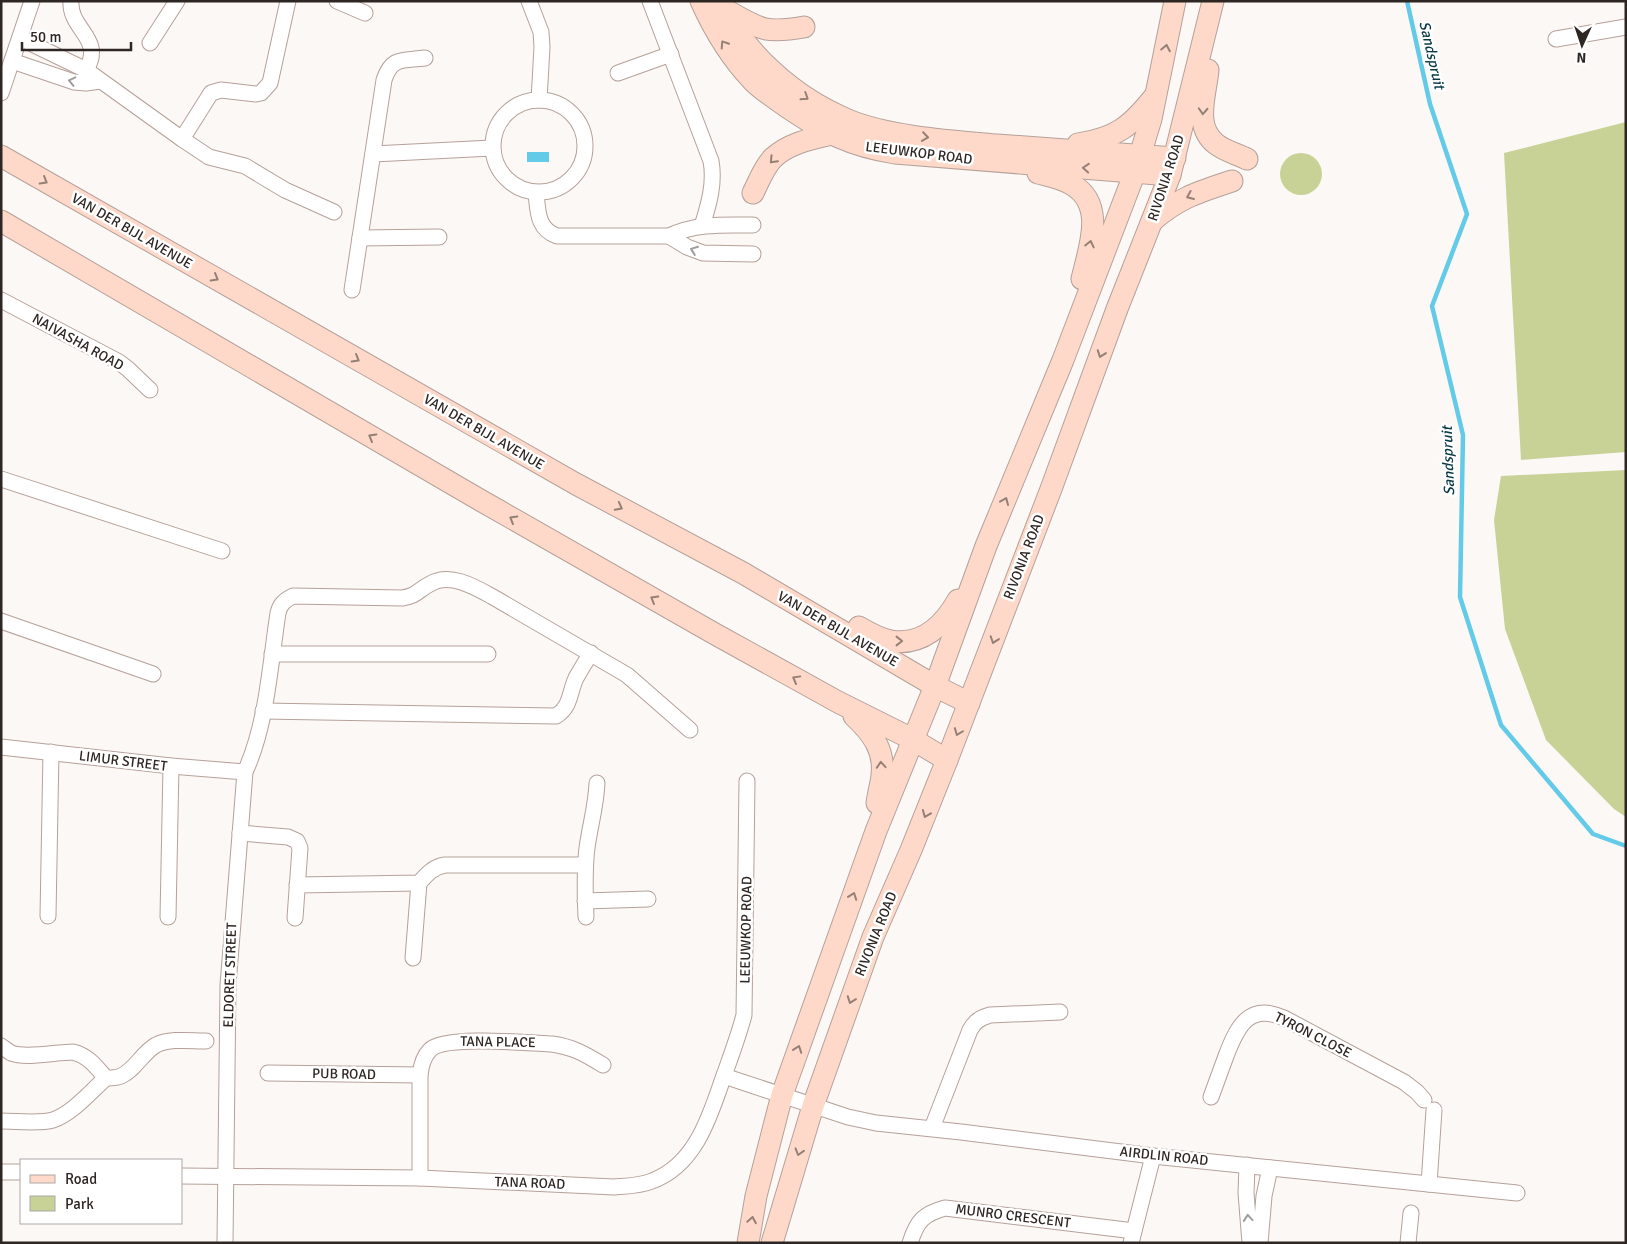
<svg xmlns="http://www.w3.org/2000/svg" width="1627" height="1244" font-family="Signika,sans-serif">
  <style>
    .green { fill: #c8d296 }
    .water { fill: #63cae8 }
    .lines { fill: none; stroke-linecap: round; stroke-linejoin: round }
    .stream { stroke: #63cae8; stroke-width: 4.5 }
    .street-casing { stroke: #b5a199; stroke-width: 17 }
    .secondary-casing { stroke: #b5a199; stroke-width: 23 }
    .street { stroke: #fff; stroke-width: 15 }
    .secondary { stroke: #fed9c9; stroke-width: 21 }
    .oneway { stroke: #968076 }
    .oneway2 { stroke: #a09d9c }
    .labels { text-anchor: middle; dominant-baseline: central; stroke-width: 5; stroke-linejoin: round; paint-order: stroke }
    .street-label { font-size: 14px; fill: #2d2623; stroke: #fff }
    .water-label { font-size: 15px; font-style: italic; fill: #093a46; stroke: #fff }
  </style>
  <rect width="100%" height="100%" fill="#fcf8f6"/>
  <g class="green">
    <polygon points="1626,122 1626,452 1521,460 1504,153"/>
    <circle cx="1301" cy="174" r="21"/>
    <polygon points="1626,470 1626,817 1614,809 1546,740 1505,629 1494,520 1501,476"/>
  </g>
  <rect class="water" x="527" y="152" width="22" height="10"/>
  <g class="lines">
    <polyline class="stream" points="1407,1 1430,104 1467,214 1432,306 1463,435 1460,597 1501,725 1593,834 1626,846"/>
    <g class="street-casing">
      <g id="street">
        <path d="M 71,1 C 69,30 105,38 86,70"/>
        <polyline points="337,1 365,13"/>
        <polyline points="529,1 541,32 542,47 539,100"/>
        <path d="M 650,1 L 711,161 C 715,183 709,204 702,226"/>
        <polyline points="20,38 86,70 182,139 209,157 245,166 285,190 334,212"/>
        <polyline points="1556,39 1626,27"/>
        <polyline points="150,43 177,1"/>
        <polyline points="12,61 74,82 86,83 100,81"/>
        <polyline points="618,73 671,54"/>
        <polyline points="1,93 32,1"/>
        <circle cx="539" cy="146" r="46"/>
        <polyline points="182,139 211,93 221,90 256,94 261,93 270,83 288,1"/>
        <polyline points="373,154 492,148"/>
        <path d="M 536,193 C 538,211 537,229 557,236 L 669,236 C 696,223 724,225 753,225"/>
        <polyline points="669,236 687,247 703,253 753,254"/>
        <polyline points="360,238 439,237"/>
        <path d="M 352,290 L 384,80 C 392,56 403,61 425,58"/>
        <polyline points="1,300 119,362 128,369 150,390"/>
        <polyline points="1,479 222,551"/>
        <polyline points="1,621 153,674"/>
        <polyline points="272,654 488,654"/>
        <path d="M 263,711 L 556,716 C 571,707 569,693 576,678 C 581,669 586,661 591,653"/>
        <polyline points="1,747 171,766 245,772"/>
        <polyline points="240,833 288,837 297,841 300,848 295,918"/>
        <path d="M 297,885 L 419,883 C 427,874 433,867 445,865 L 585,865"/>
        <polyline points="585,901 648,899"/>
        <polyline points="48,916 51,752"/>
        <polyline points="168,917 171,766"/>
        <path d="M 586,917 C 585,894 584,871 587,848 C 590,825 596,807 597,783"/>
        <polyline points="413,958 419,883"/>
        <path d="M 1,1046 C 4,1048 8,1051 11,1053 C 27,1059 56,1052 73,1052 C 89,1056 96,1067 106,1078 C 111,1078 117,1078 121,1076 C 135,1070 142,1053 156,1045 C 170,1038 191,1041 206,1041"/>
        <polyline points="268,1073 420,1075"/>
        <polyline points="724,1076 848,1117 876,1123 961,1132 1153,1156 1517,1193"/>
        <path d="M 1211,1097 C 1216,1083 1221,1070 1226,1056 C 1237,1027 1249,1002 1284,1018 L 1404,1082 L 1417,1092 L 1424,1100"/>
        <path d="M 1,1121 C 16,1121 39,1124 53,1120 C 73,1113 90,1092 106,1078"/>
        <path d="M 932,1128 L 970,1030 C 975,1021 980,1018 990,1015 L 1060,1012"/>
        <polyline points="1247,1165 1246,1193 1250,1243"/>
        <polyline points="1,1172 21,1172"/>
        <path d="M 181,1176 L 420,1178 L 614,1187 C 627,1186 640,1186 652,1181 C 693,1166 708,1122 721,1084 C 729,1061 738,1038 744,1015 L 747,781"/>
        <path d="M 420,1178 L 420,1075 C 421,1066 423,1057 430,1050 C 444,1035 529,1043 552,1044 C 573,1047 585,1054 603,1065"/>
        <polyline points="1429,1184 1434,1110"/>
        <path d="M 225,1243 L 228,985 L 245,772 C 267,724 270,665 278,613 C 280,604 285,600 293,596 L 402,598 C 417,596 418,590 430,584 C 450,572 475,587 493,597 L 627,675 L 690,730"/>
        <path d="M 910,1243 C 917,1221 923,1214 945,1208 L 1134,1231"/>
        <polyline points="1131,1243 1153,1156"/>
        <polyline points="1260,1243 1264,1196 1270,1168"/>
        <polyline points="1408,1243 1411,1213"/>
      </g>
    </g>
    <g class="secondary-casing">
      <g id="secondary">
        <path d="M 701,1 C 714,30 731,58 753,81 C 763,91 776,99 787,107 C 824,132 850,146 895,153 L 1170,175"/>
        <path d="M 720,1 C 744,54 795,98 848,120 C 889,137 952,141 997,145 C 1056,149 1116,154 1175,158"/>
        <path d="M 726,10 C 759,29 765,34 804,27"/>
        <path d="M 1208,70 C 1206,94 1193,126 1216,144 C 1225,151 1237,154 1247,159"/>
        <path d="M 1078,144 C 1117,138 1131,126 1155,96"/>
        <polyline points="1,156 576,484 743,573 935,686 969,703"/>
        <path d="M 1038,173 C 1049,176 1061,178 1071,184 C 1107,204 1089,248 1082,279"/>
        <path d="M 753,193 C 759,181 764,167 773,158 C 789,143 811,139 832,134"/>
        <polyline points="1,221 480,500 715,634 838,702 912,739 947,760"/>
        <path d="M 1152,221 C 1180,197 1199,192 1232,181"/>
        <path d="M 859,627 C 869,633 880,639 891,641 C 922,646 944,625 958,600"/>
        <path d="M 854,716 C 872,733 885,750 882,775 C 881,785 878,794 877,803"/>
        <polyline points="748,1243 756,1196 782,1095 876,831 935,686 986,546 1063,360 1135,172 1151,119 1175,1"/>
        <polyline points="772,1243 813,1106 873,937 911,850 947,760 1051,489 1117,309 1170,175 1213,1"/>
      </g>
    </g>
    <use href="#street" class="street"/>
    <use href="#secondary" class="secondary"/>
  </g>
  <defs><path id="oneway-chevron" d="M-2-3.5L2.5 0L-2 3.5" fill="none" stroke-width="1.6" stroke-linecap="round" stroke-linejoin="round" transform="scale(1.25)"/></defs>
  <g class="oneway">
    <use href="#oneway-chevron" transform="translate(724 44) rotate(-123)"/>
    <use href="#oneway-chevron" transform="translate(1166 48) rotate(-79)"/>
    <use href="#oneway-chevron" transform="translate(805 97) rotate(33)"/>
    <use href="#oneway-chevron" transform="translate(1203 111) rotate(93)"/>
    <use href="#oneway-chevron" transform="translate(925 137) rotate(8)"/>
    <use href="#oneway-chevron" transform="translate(773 160) rotate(133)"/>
    <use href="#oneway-chevron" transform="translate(1086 168) rotate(-176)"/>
    <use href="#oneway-chevron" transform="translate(44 181) rotate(30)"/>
    <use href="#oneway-chevron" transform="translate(1190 196) rotate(157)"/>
    <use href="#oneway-chevron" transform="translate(1090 244) rotate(-77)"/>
    <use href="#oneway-chevron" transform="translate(215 278) rotate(30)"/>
    <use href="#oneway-chevron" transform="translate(1101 354) rotate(110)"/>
    <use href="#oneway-chevron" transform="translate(356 359) rotate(30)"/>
    <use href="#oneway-chevron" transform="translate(372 437) rotate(-150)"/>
    <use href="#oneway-chevron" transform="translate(1005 501) rotate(-67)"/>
    <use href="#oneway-chevron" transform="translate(619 507) rotate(28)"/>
    <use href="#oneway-chevron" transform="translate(513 519) rotate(-150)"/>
    <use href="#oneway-chevron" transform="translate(654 599) rotate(-150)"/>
    <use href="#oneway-chevron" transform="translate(994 640) rotate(109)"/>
    <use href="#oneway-chevron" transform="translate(899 641)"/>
    <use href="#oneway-chevron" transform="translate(796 679) rotate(-151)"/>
    <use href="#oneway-chevron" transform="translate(958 732) rotate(111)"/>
    <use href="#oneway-chevron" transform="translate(881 765) rotate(-94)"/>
    <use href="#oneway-chevron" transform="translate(926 814) rotate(112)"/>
    <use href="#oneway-chevron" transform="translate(853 896) rotate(-70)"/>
    <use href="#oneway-chevron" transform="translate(851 1000) rotate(110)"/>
    <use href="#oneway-chevron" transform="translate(798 1049) rotate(-70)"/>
    <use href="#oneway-chevron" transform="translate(799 1152) rotate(107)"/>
    <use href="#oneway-chevron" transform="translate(752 1220) rotate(-80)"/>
  </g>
  <g class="oneway2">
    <use href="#oneway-chevron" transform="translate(72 81) rotate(-167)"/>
    <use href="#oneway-chevron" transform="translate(694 250) rotate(-159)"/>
    <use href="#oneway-chevron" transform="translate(1248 1218) rotate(-95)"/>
  </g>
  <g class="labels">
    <g class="street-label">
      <text transform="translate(919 153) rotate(7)">LEEUWKOP ROAD</text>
      <text transform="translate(1166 178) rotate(-72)">RIVONIA ROAD</text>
      <text transform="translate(132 231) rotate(30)">VAN DER BIJL AVENUE</text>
      <text transform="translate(78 342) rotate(29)">NAIVASHA ROAD</text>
      <text transform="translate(484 432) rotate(30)">VAN DER BIJL AVENUE</text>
      <text transform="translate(1024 557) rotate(-69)">RIVONIA ROAD</text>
      <text transform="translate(838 629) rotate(30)">VAN DER BIJL AVENUE</text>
      <text transform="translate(123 761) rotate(7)">LIMUR STREET</text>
      <text transform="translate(746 930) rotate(-89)">LEEUWKOP ROAD</text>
      <text transform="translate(876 934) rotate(-68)">RIVONIA ROAD</text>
      <text transform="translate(230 975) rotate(-88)">ELDORET STREET</text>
      <text transform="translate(1313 1035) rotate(27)">TYRON CLOSE</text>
      <text transform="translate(498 1042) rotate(1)">TANA PLACE</text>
      <text transform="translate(344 1074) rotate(1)">PUB ROAD</text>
      <text transform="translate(1164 1156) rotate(6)">AIRDLIN ROAD</text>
      <text transform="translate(530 1183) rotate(2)">TANA ROAD</text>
      <text transform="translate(1013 1216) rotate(7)">MUNRO CRESCENT</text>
    </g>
    <g class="water-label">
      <text transform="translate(1432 55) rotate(77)">Sandspruit</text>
      <text transform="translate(1448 461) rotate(-92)">Sandspruit</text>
    </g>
  </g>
  <rect width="1627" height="1244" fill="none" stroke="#2d2623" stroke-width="5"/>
  <rect x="20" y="1159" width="162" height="65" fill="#ffffff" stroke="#aba8a7"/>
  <rect x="30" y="1175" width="25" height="8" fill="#fed9c9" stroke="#aba8a7"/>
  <text x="65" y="1184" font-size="15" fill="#2d2623">Road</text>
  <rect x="30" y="1196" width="25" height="15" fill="#c8d296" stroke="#aba8a7"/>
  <text x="65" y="1209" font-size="15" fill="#2d2623">Park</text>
  <g transform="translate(1582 45) rotate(183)" stroke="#ffffff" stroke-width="4" paint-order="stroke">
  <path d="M0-4L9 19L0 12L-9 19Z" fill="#2d2623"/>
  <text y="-8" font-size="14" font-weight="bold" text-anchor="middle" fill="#2d2623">N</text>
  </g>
  <path d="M22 42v8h109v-8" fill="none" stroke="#2d2623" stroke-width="2.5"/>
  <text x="30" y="42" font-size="15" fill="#2d2623" stroke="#ffffff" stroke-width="4" paint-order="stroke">50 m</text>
</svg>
